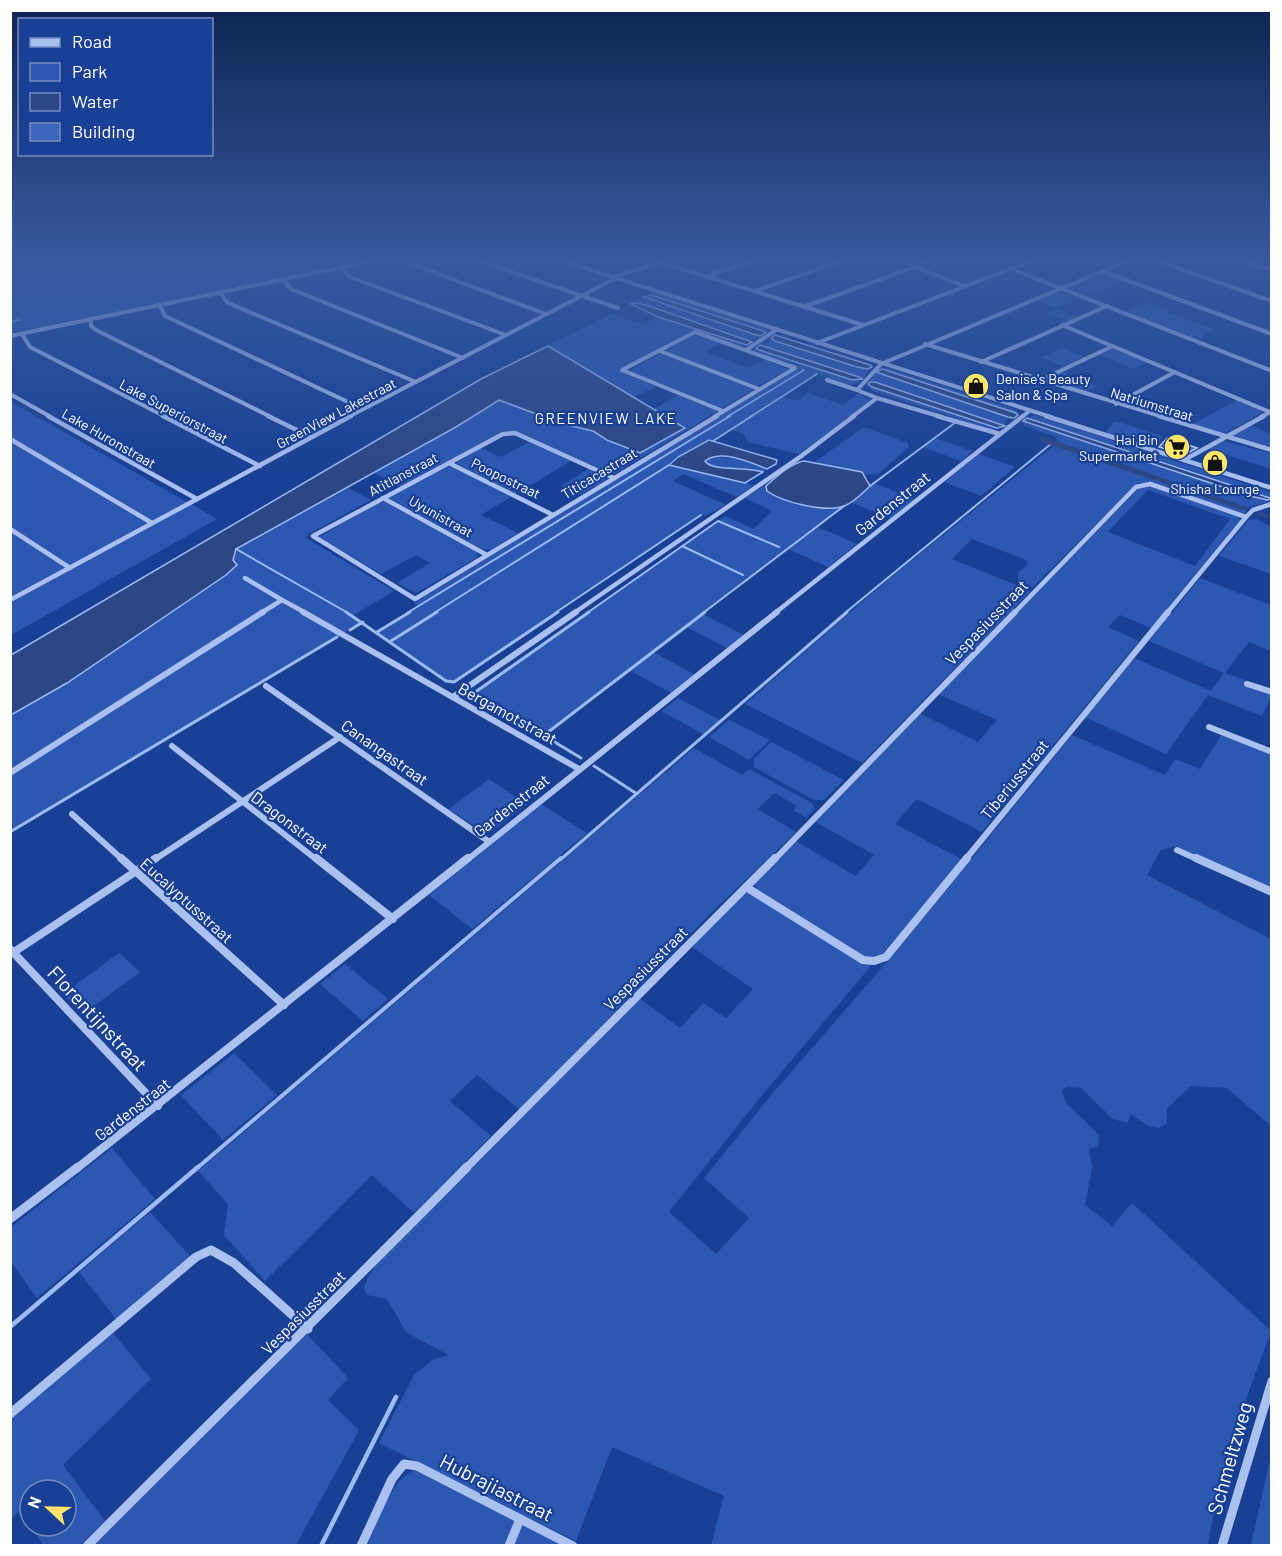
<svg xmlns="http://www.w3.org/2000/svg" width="1282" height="1556" font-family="Barlow,sans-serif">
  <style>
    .green { fill: #2c58b2; fill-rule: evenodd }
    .water { fill: #2c4786; stroke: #9dbaf2; stroke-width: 1.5 }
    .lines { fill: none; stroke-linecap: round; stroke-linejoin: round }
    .stream-far4 { stroke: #9dbaf2; stroke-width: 1.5 }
    .stream-far3 { stroke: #9dbaf2; stroke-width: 2 }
    .stream-far2 { stroke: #9dbaf2; stroke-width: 3 }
    .stream-far1 { stroke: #9dbaf2; stroke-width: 4 }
    .stream { stroke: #9dbaf2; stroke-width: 4.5 }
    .canal { fill: #2c4786; fill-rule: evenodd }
    .building { fill: #3e66ba; stroke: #d1dffb; stroke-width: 1.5 }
    .minor-far4 { stroke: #aac1f0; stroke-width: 4 }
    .minor-far3 { stroke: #aac1f0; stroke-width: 4.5 }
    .minor-far2 { stroke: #aac1f0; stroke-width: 6 }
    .minor-far1 { stroke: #aac1f0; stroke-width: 8 }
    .minor { stroke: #aac1f0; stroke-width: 9 }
    .labels { text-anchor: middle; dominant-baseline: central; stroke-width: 4.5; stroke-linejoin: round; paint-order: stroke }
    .far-poi-label { font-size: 14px; fill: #fff; stroke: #194094; text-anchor: start }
    .far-street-label { font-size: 14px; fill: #fff; stroke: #194094 }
    .far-neighbourhood-label { font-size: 15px; letter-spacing: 1.5px; fill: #fff; stroke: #194094 }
    .street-label { font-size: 16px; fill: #fff; stroke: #194094 }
    .near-street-label { font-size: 20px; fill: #fff; stroke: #194094 }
  </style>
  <rect width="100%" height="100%" fill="#194094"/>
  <g class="green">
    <polygon points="11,260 365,260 11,336"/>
    <polygon points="1101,274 1124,281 1086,297 1068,290 1067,288"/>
    <polygon points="1058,291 1082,298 1057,308 1077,317 1067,321 1046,313 1055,309 1035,300"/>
    <polygon points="655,293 767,329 767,331 648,295"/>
    <polygon points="644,297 761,336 751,339 752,342 646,305 631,303"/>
    <polygon points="1145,303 1215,330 1195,340 1125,312"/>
    <polygon points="612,314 643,324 658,317 747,345 739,346 694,330 619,370 656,387 631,398 551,348 550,344"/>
    <polygon points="693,335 719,343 704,352 749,368 765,359 788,369 758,386 666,351"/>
    <polygon points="771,338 864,369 868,369 865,377 859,377 766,346"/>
    <polygon points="755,347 776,356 860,381 850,386 817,374 784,397 796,401 808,393 843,405 859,393 870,402 799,454 748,442 743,433 730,430 668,463 754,485 737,497 683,474 673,481 726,505 705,516 701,515 454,682 446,681 377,632 419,606 414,603 798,368 753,351"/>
    <polygon points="1062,348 1085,357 1064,367 1041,357"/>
    <polygon points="1111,349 1148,362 1134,369 1099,355"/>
    <polygon points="661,353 753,389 753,390 722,408 629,371"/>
    <polygon points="887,368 1017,410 1018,415 879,369"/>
    <polygon points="876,371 1008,417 1014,418 1006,420 1005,426 875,382 870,380"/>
    <polygon points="1062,371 1097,386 1084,392 1048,379"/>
    <polygon points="868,384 872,387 1001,428 993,430 873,391 865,385"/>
    <polygon points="678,395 718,411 616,473 610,474 515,431 504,431 399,487 374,473 499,400 563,424 593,431 607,440 684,429 652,410"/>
    <polygon points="1237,400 1260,409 1262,413 1226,433 1191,425"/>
    <polygon points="11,402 217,519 11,635"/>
    <polygon points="1034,415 1265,490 1271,493 1271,501 1246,508 1246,513 1241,513 1154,484 1138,483 1032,588 1018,580 1018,573 1028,564 1026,560 972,539 952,559 1031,591 862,763 745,704 885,582 1056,444 1057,437 1024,426 1023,421 1267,500 1189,470 1027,418"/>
    <polygon points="1115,421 1163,436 1153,450 1103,434"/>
    <polygon points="1251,425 1271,434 1271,450 1233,436"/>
    <polygon points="864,427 908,443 909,447 878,474 866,475 813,463"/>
    <polygon points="935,437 935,438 973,451 961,461 923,447"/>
    <polygon points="1223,441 1271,453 1271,469 1208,449"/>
    <polygon points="529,442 571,461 516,494 456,463 481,448 501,457"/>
    <polygon points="979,454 1015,467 981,496 944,482"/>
    <path d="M 716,457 L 740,459 L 767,469 L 763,472 C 743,464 724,473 705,464 L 707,459 Z"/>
    <polygon points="446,467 452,467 511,497 481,515 518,533 491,550 482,549 389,498"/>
    <polygon points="588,469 605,477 606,480 580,495 561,486"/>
    <polygon points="771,481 766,486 830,508 844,506 818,527 857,544 828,567 788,549 703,614 744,635 727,648 686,627 653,652 694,674 671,693 629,670 543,736 474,693 725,516 754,529 772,511 745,498"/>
    <polygon points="874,483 914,499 890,518 850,502"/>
    <path d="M 1147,485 L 1239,517 L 1240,520 L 1151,628 L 1120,615 L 1108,627 L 1139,641 L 982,832 L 917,799 L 895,824 L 961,859 L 885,953 L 870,958 L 863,956 L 756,888 L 755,883 L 796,841 L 856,876 L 874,855 L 814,821 L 919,713 L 978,742 L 997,720 L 938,694 L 1140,487 ZM 1148,490 L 1230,519 L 1195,566 L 1108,532 Z"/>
    <polygon points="348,488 371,500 307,535 306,538 394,591 354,615 363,622 11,832 10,715 67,683 226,575 236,549"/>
    <polygon points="385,502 477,552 478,557 416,593 397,583 430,563 416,555 381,574 319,537 378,503"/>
    <polygon points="1257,519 1271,527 1271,574 1219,556 1248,520"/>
    <polygon points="1200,578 1271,605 1271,651 1249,642 1225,673 1271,689 1271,698 1262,716 1208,695 1166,754 1085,717 1134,658 1211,691 1224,673 1149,641"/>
    <polygon points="678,698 722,721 705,735 661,711"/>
    <polygon points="729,720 770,740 749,760 709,737"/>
    <path d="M 1072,735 L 1165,775 L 1175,759 L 1200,769 L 1221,735 L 1271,754 L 1271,888 L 1176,846 L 1161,850 L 1147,875 L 1271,939 L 1271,1126 L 1227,1088 L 1191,1086 L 1167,1108 L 1167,1124 L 1158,1128 L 1147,1125 L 1131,1114 L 1127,1123 L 1113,1119 L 1081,1088 L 1067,1087 L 1062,1090 L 1066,1103 L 1099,1135 L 1098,1147 L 1089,1149 L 1092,1167 L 1085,1205 L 1112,1226 L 1132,1203 L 1271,1331 C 1245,1400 1219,1472 1208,1545 L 711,1545 L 724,1496 L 612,1447 L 576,1541 L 379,1443 L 414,1375 L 432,1360 L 448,1355 L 406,1332 L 387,1299 L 367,1295 L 364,1288 C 375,1249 457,1181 488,1150 C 539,1100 590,1050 639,998 L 680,1028 L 703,1003 L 726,1018 L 753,989 L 690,946 L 742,894 L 751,892 L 870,962 L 871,966 L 763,1094 L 669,1212 L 716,1254 L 749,1218 L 704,1178 L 772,1094 L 899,948 Z"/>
    <polygon points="771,742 844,780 824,800 814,800 754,767 754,759"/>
    <polygon points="694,748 742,775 749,769 812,803 815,809 806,818 793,810 797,806 774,793 758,809 796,832 712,912 520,1110 477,1075 450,1101 491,1136 414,1213 372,1175 265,1281 224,1235 228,1204 198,1171"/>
    <polygon points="489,779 527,804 490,833 485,833 449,809"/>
    <polygon points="541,804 587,833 472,929 429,895"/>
    <polygon points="119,953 140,972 83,1014 63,994"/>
    <polygon points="345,964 388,999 363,1021 320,984"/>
    <polygon points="234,1053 277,1095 223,1140 181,1095"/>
    <polygon points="112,1148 155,1199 37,1298 11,1262 11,1227"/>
    <polygon points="150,1212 190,1256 116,1319 79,1272"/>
    <polygon points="113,1333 151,1379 63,1465 105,1521 80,1545 43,1545 31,1526 66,1526 66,1490 30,1490 30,1525 20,1510 11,1519 11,1419"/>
    <polygon points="307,1334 348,1378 328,1400 359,1430 296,1545 94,1546 237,1400"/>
    <polygon points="1271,1455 1271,1545 1251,1545"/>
    <path d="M 415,1470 L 562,1545 L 367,1546 C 377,1524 392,1477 415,1470 Z"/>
  </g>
  <g class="water">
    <polygon points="651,295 757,329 766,332 761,336 753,334 644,297"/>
    <polygon points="634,303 646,305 752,342 747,345 737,342 658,317 631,304"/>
    <polygon points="775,335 870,365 872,367 868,369 857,367 775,341 771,338"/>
    <polygon points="760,345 856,376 863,379 852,380 756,349"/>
    <polygon points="548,346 685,428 640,453 607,440 593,431 563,424 499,400 456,427 236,549 233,560 237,565 226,575 67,683 11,715 11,655 481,379"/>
    <polygon points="882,369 1016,413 1018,415 1014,418 1008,417 876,372"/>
    <polygon points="870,382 875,382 1005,426 997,428 872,387 868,384"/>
    <polygon points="1027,418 1270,498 1268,500 1250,496 1023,421"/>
    <path d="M 709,440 L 777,460 L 776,464 L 767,469 C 750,462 721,449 705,461 C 712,472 747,466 763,472 L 745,483 L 669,465 L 678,457 Z"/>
    <path d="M 804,461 L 862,472 L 870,486 C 863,493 853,503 844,506 C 825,513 782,502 767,491 L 766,486 C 776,477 791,463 804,461 Z"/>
  </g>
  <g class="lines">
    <g class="stream-far4">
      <polyline points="10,322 19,320"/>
      <polyline points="727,417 804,370"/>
      <polyline points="750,417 817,374"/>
    </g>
    <g class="stream-far3">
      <polyline points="713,441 752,416"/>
      <polyline points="870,486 956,422"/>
      <polyline points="682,546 743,575"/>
      <polyline points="236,549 348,613"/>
      <polyline points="407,613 730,416"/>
      <polyline points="434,613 669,465"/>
      <polyline points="555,613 701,515"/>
      <polyline points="587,613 718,521 779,547"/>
      <polyline points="703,613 844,506"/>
      <polyline points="845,613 1052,443"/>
    </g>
    <g class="stream-far2">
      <polyline points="346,612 446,681 454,682 558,612"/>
      <polyline points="350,630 363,622"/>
      <polyline points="377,632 410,612"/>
      <polyline points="391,641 437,612"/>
      <polyline points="543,736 705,612"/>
      <polyline points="581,758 474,693 589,612"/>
      <polyline points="594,766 637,794"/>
      <polyline points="10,832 337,637"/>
      <polyline points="560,860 847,612"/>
    </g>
    <polyline class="stream-far1" points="196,1169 561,858"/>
    <g class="stream">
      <polyline points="10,1327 198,1167"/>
      <polyline points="321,1546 396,1397"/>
    </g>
    <g class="canal">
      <polygon points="496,260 504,260 628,301 623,302"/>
      <polygon points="530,260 538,260 643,294 638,295"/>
      <polygon points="1039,437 1045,437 1249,508 1245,510 1242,510 1039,441"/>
      <polygon points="1258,512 1272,514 1272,519 1258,516"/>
    </g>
  </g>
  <polygon class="building" points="1167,438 1197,448 1184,455 1159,447"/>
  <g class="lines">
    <g class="minor-far4">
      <polyline points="401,260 546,314"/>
      <polyline points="477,260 618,308"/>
      <polyline points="560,260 1051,417"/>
      <polyline points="898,260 964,286"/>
      <polyline points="1155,260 1272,301"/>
      <polyline points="1240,260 1272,270"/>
      <polyline points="660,262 863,325"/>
      <polyline points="340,268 350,277 506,335"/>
      <polyline points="1011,269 1272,371"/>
      <polyline points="1102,271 1272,334"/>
      <polyline points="707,276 756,260"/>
      <polyline points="612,277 667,260"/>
      <polyline points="283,279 291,289 463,358"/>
      <polyline points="755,291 844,260"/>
      <polyline points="220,293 228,303 416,382"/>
      <polyline points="160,306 165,316 363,409"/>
      <polyline points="806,306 935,260"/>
      <polyline points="91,319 91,326 98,331 271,417"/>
      <polyline points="1062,325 1272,413"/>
      <polyline points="22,334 30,347 166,417"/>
      <polyline points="10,336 377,260"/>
      <polyline points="817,343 1034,260"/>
      <polyline points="925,344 1164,417"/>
      <polyline points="746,350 776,330"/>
      <polyline points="660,351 759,389"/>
      <polyline points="981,362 1107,306"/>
      <polyline points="827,380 857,390"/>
      <polyline points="1041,380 1113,346"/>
      <polyline points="10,394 51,417"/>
      <polyline points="877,398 942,417"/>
      <polyline points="1116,404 1175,372"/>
      <polyline points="723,411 622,370 695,332 795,368"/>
      <polyline points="348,417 614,279"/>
      <polyline points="714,417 795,368"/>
      <polyline points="852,417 877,398 857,390 881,364 1129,260"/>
      <polyline points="1022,417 1028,412"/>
      <polyline points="1261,417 1272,411"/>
    </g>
    <g class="minor-far3">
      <polyline points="48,416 197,499"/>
      <polyline points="163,416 260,466"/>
      <polyline points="268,416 311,437"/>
      <polyline points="937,416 1000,434"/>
      <polyline points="1046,416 1272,488"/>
      <polyline points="1159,416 1272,450"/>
      <polyline points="10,439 152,523"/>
      <polyline points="1184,460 1264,416"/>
      <polyline points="449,463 553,515"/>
      <polyline points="614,478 515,433 503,434 313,536 415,599 717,416"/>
      <polyline points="383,498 487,555"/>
      <polyline points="10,529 70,568"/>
      <polyline points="245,578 282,600"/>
      <polyline points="10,600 351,416"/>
      <polyline points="261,613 282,600 306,613"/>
      <polyline points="574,613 800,457 854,416"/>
      <polyline points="775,613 1023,416"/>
      <polyline points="1014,613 1136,487 1150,484 1246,517"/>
      <polyline points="1167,613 1246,517 1253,510 1272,504"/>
    </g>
    <g class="minor-far2">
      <polyline points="303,612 579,769"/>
      <polyline points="1247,684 1272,692"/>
      <polyline points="266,686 488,841"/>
      <polyline points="453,697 576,612"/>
      <polyline points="1209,727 1272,752"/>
      <polyline points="172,746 317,860"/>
      <polyline points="10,773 263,612"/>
      <polyline points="72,814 123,860"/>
      <polyline points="1177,850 1199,860"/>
      <polyline points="154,860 340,737"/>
      <polyline points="467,860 777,612"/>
      <polyline points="774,860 1015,612"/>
      <polyline points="965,860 1168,612"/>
    </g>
    <g class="minor-far1">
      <polyline points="121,858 284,1005"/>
      <polyline points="316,858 393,919"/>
      <polyline points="1196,858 1272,892"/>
      <polyline points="746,887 863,960 874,961 886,957 967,858"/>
      <polyline points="10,949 158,1106"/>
      <polyline points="14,952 156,858"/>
      <polyline points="76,1169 468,858"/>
      <polyline points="465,1169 775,858"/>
    </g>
    <g class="minor">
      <polyline points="10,1219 78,1167"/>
      <polyline points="10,1414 196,1257 211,1250 234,1263 308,1329"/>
      <path d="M 87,1546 C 213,1419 341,1295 467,1167"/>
      <polyline points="361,1546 392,1479 404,1464 417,1466 573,1546"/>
      <polyline points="509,1546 520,1519"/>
      <polyline points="1222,1546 1272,1381"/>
    </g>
  </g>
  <linearGradient id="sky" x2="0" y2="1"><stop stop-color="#0e2351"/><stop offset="0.54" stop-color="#38599f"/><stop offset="1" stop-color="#38599f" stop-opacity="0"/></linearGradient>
  <rect width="1282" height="478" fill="url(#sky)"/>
  <defs>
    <g id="shop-disc" transform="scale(1.35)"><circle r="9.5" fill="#ffe669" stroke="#194094"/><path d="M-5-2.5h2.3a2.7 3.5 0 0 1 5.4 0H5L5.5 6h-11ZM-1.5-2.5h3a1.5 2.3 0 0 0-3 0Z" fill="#111"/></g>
    <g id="supermarket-disc" transform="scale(1.35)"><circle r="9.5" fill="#ffe669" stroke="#194094"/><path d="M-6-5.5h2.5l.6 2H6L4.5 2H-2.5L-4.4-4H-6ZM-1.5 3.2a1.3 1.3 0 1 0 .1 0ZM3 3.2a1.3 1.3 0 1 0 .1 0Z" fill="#111"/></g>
  </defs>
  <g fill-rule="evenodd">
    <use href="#shop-disc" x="976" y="386"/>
    <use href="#supermarket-disc" x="1177" y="447"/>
    <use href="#shop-disc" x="1215" y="463"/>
  </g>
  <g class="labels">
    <g class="far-poi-label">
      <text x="996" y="378">Denise's Beauty<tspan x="996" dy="16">Salon &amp; Spa</tspan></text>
      <text x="1158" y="439" text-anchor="end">Hai Bin<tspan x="1158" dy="16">Supermarket</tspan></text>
      <text x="1215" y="488" text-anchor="middle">Shisha Lounge</text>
    </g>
    <g class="far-street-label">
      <text transform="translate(1152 404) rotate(17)">Natriumstraat</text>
      <text transform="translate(174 411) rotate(28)">Lake Superiorstraat</text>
      <text transform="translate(336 413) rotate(-28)">GreenView Lakestraat</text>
      <text transform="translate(109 438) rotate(30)">Lake Huronstraat</text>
      <text transform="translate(599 473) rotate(-31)">Titicacastraat</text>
      <text transform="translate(403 474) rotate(-28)">Atitlanstraat</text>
      <text transform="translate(506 478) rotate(26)">Poopostraat</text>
      <text transform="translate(441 516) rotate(29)">Uyunistraat</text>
    </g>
    <g class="far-neighbourhood-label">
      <text x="606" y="418">GREENVIEW LAKE</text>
    </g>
    <g class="street-label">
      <text transform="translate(892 503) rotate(-39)">Gardenstraat</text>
      <text transform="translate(986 622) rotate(-46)">Vespasiusstraat</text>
      <text transform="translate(508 713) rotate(29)">Bergamotstraat</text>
      <text transform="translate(385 752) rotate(35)">Canangastraat</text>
      <text transform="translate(1014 779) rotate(-51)">Tiberiusstraat</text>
      <text transform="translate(511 805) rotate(-38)">Gardenstraat</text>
      <text transform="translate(290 822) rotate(37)">Dragonstraat</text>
      <text transform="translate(187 900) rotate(42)">Eucalyptusstraat</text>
      <text transform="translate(645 968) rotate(-45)">Vespasiusstraat</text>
      <text transform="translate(132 1109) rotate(-38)">Gardenstraat</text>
      <text transform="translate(303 1312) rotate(-45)">Vespasiusstraat</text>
    </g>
    <g class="near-street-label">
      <text transform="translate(98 1018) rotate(47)">Florentijnstraat</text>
      <text transform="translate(1229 1458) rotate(-74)">Schmeltzweg</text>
      <text transform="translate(497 1487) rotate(27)">Hubrajiastraat</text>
    </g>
  </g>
  <rect width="1282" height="1556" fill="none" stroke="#ffffff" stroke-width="24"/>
  <rect x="18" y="18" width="195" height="138" fill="#194094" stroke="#758cbf" stroke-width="1.5"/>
  <rect x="30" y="38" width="30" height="9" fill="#aac1f0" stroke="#758cbf" stroke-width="1.5"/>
  <text x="72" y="48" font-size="18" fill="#ffffff">Road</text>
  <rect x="30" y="63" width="30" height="18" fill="#2c58b2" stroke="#758cbf" stroke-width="1.5"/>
  <text x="72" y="78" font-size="18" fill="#ffffff">Park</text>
  <rect x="30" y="93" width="30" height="18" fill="#2c4786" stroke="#758cbf" stroke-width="1.5"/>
  <text x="72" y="108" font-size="18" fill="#ffffff">Water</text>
  <rect x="30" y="123" width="30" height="18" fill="#3e66ba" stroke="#758cbf" stroke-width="1.5"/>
  <text x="72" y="138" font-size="18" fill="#ffffff">Building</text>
  <g transform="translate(48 1508) rotate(292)"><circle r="28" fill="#194094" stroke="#758cbf" stroke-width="1.5"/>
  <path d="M0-4.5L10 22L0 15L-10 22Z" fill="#ffe669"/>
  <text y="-9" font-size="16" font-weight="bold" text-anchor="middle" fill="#ffffff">N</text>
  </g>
</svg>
